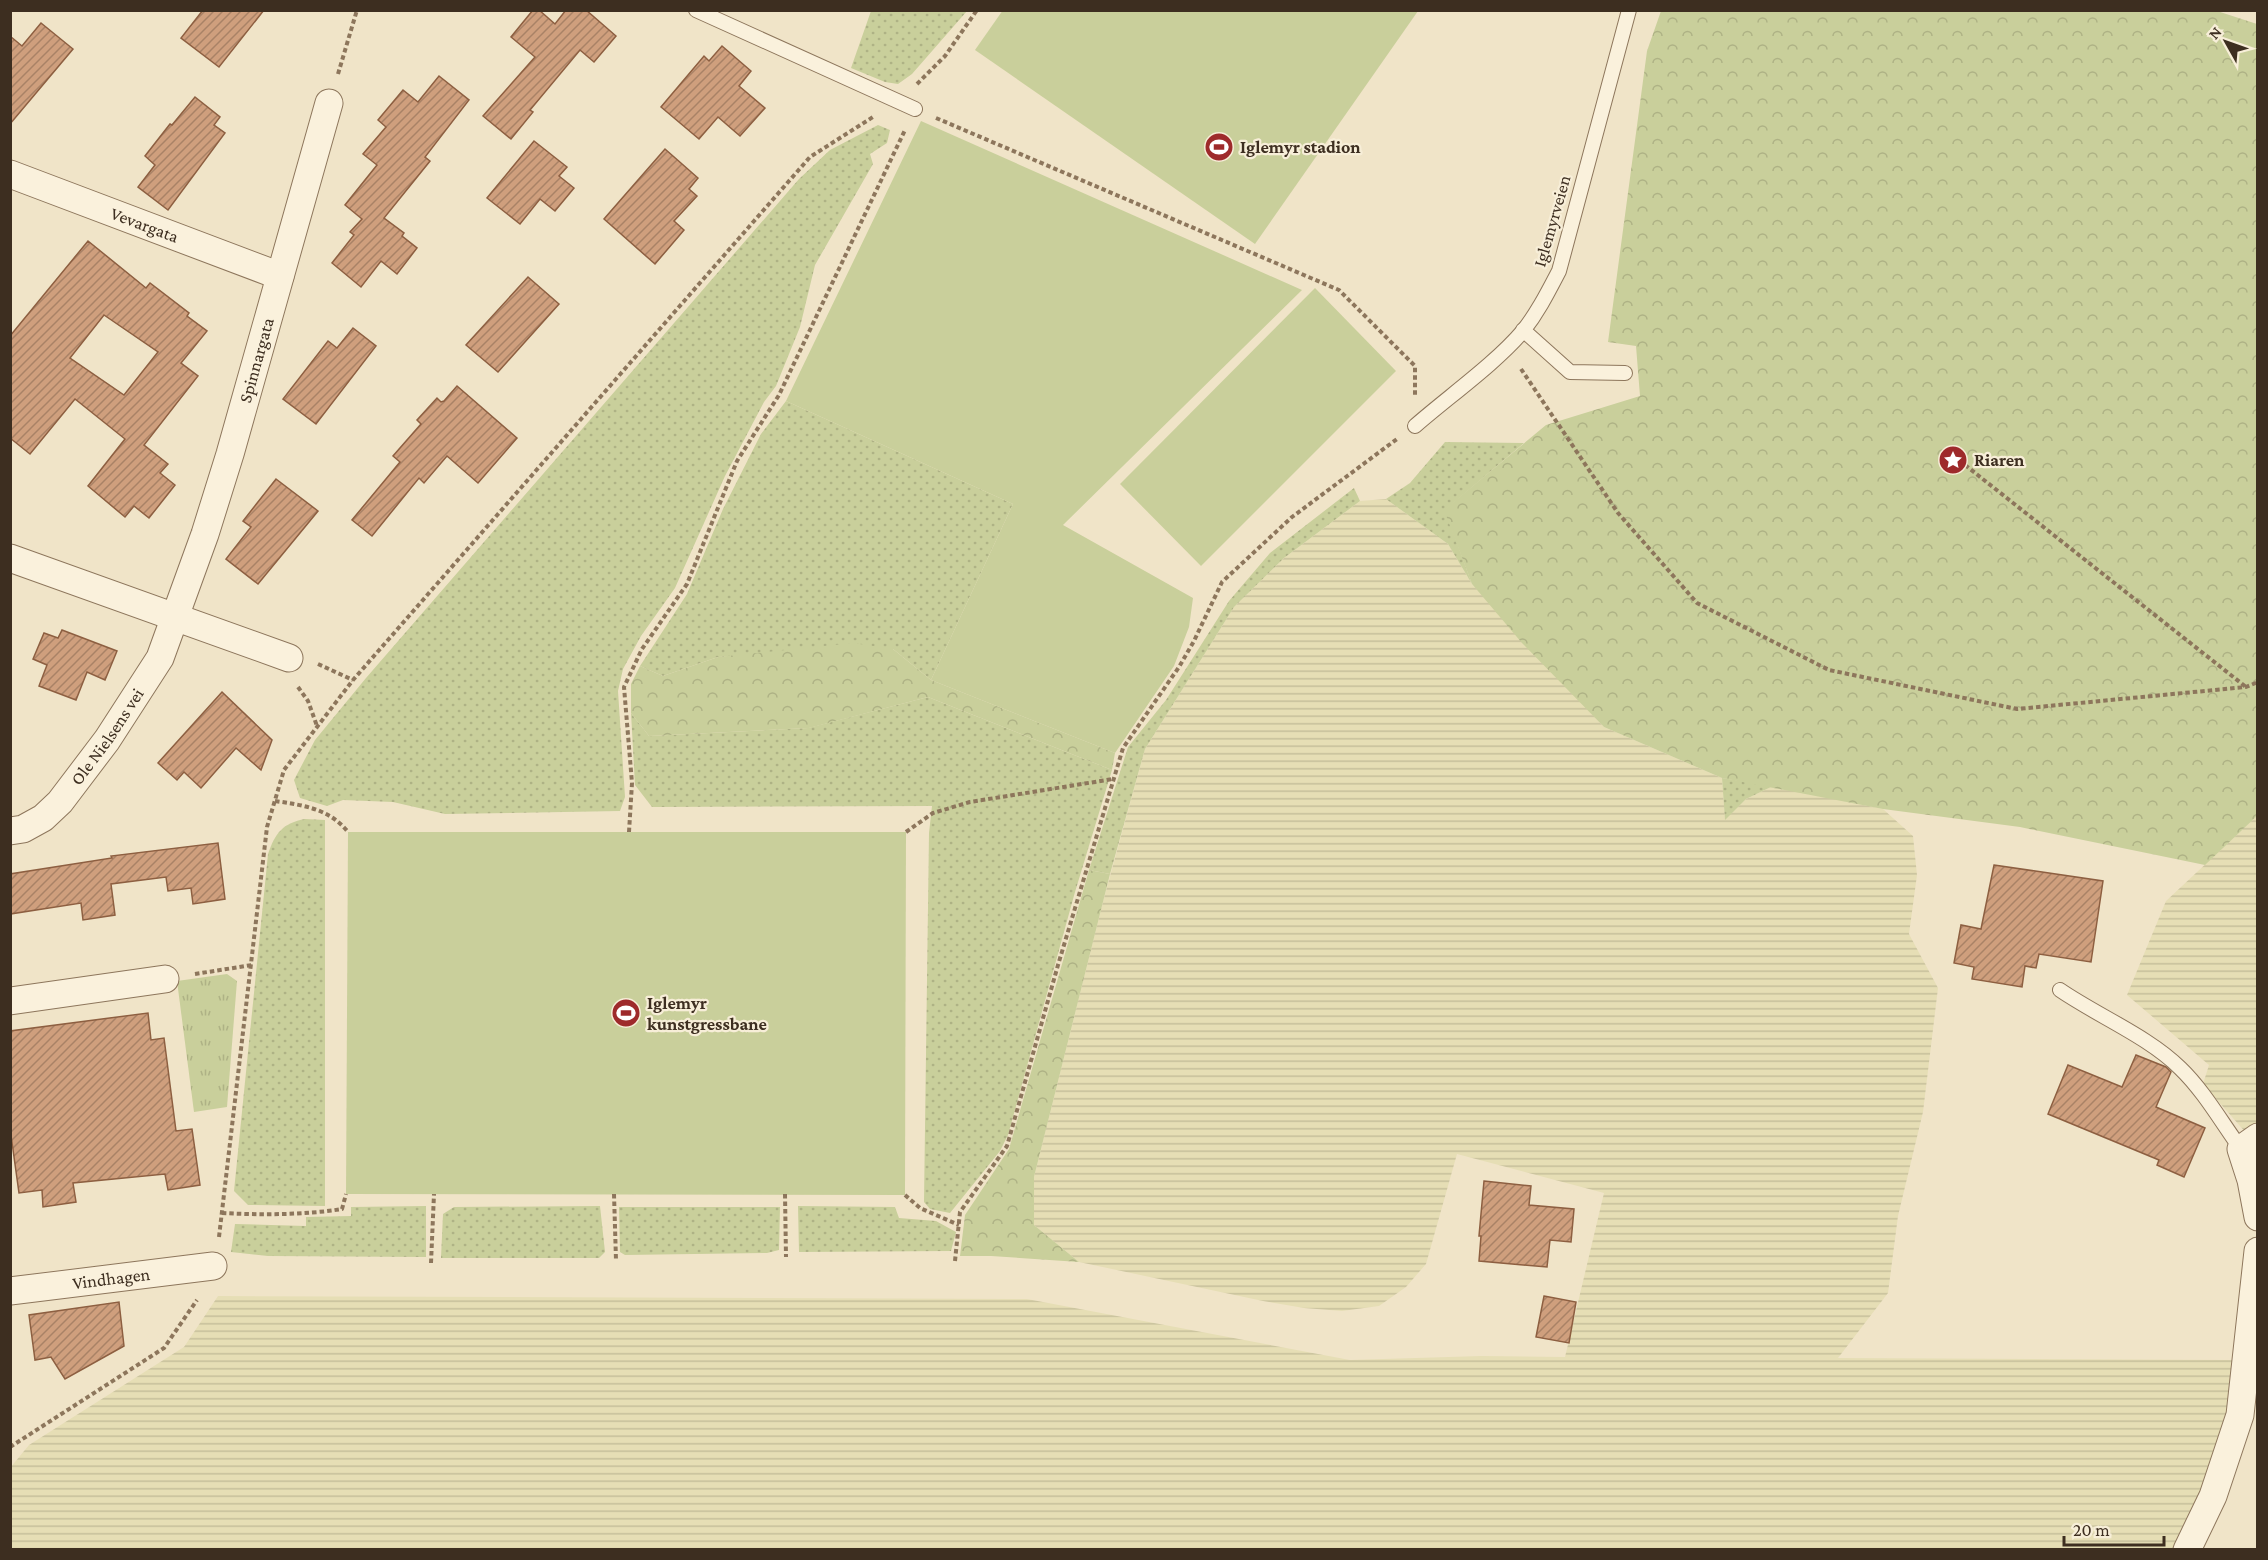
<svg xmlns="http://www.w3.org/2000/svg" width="2268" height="1560" font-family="'Crimson Pro',serif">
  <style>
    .farmland { fill: url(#farmland-rules) }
    .grass { fill: url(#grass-dots) }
    .forest { fill: url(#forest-crowns) }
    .park { fill: url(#park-tufts) }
    .garden { fill: #c9cf9b }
    .building { fill: url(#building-hatch); stroke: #8d5f41; stroke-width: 1.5; fill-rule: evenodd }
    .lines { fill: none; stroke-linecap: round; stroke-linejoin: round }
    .service-casing { stroke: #8d765c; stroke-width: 16 }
    .minor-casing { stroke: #8d765c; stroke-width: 29 }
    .path { stroke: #8d765c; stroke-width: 4; stroke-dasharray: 4.5 3; stroke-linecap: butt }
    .service { stroke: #faf1dc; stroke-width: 14 }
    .minor { stroke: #faf1dc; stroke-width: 27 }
    .labels { text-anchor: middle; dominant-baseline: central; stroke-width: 4.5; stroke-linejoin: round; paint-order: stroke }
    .poi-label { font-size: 18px; font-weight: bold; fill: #3d2e20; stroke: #f7eed8; text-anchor: start }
    .street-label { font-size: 18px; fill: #3d2e20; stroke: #f7eed8 }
  </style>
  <defs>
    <pattern id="farmland-rules" width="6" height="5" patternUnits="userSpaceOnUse" patternTransform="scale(1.5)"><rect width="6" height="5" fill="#e6deb5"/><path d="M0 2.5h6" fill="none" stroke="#c6bf9b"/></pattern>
    <pattern id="grass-dots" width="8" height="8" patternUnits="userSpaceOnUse" patternTransform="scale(1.5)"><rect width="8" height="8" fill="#c9cf9b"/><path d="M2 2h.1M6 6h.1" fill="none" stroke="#aeb285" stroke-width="1.8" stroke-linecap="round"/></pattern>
    <pattern id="forest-crowns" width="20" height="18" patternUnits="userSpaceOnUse" patternTransform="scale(1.5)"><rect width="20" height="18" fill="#c9cf9b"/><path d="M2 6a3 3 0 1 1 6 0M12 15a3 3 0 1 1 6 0" fill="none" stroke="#aeb285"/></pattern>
    <pattern id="park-tufts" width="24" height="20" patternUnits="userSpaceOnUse" patternTransform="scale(1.5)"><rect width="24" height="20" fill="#c9cf9b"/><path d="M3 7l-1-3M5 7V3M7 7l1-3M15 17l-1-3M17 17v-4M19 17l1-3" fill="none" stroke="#aeb285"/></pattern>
    <pattern id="building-hatch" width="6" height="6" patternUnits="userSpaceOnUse" patternTransform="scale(1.5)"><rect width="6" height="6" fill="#cf9f7d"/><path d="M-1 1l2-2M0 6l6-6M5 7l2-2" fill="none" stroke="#a98266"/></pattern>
  </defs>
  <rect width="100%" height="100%" fill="#f0e4c8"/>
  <g class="farmland">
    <polygon points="1386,499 1448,544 1472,584 1604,727 1722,778 1725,819 1746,799 1773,786 1883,809 1913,836 1917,875 1909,934 1938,988 1923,1112 1898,1216 1888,1293 1838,1358 2233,1360 2228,1413 2210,1471 2174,1549 11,1550 10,1468 29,1445 184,1347 218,1296 1027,1299 1350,1360 1481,1356 1565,1357 1604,1193 1457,1154 1426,1264 1406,1287 1379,1306 1342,1311 1304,1308 1263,1301 1079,1262 1034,1225 1034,1177 1104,898 1145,749 1234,607 1284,558 1360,501"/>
    <polygon points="2257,816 2257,1126 2247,1134 2203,1084 2209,1065 2127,995 2166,901"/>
  </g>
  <g class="grass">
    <polygon points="871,11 871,10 967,11 912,74 898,84 885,82 851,68"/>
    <polygon points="878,125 890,130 887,143 870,154 873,164 815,265 800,327 776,386 764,402 725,476 675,588 641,636 623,669 618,691 625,797 620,811 445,814 393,802 343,800 327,806 300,798 294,780 315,740 366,678 799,179 830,150"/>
    <polygon points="786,401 1013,504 931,680 893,649 718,657 663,676 640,666 687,594 723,509 761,434"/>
    <polygon points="1445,442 1524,443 1445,510 1472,584 1448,544 1386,499 1410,483"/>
    <polygon points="1354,488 1360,501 1284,558 1234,607 1145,749 1110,874 1089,870 1128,747 1166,700 1229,601 1270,553"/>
    <polygon points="928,697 1112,770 1075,892 1008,1135 1000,1151 950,1213 930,1209 924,1202 929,833 932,806 652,807 635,785 631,713 649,736 808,728"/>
    <polygon points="1722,778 1773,786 1746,799 1725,820"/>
    <path d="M 305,819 L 325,820 L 325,1206 L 248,1205 L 234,1191 L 268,854 C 275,833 283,823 305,819 Z"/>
    <polygon points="426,1206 426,1257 268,1256 231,1252 235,1224 306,1226 306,1217 351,1216 351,1207"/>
    <polygon points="600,1206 605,1252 599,1258 441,1258 443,1214 454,1207"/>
    <polygon points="798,1206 895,1207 899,1218 936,1221 956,1232 951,1251 799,1252"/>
    <polygon points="619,1207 780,1207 779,1250 767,1253 625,1255 620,1252"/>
  </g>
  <g class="forest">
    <polygon points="2214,10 2257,24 2257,816 2205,865 2020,827 1883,809 1722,778 1604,727 1522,643 1472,584 1444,510 1546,425 1640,396 1636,346 1608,342 1647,51 1661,11"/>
    <polygon points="853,643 893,649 931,680 1115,753 1112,770 928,697 809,728 649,736 631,713 631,684 640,666 663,676 718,657"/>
    <polygon points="1089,870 1110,874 1034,1177 1034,1225 1079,1262 991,1256 960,1256 965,1215 1009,1149"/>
  </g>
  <polygon class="park" points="227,974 237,981 227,1107 194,1112 177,981"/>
  <g class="garden">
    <polygon points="1003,10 1418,10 1418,11 1255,244 975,50"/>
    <polygon points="921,121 1302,290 1063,525 1193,598 1189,627 1174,666 1115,753 931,680 1013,504 786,401"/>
    <polygon points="1315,288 1396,371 1201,566 1120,484"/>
    <polygon points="348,832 906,832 905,1195 346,1194"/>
  </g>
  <g class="building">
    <polygon points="203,10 264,10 219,67 181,38"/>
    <polygon points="533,10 539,10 555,24 566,10 586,10 616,36 594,62 580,50 530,110 533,112 511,139 483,116 535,57 511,37"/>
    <polygon points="41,23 73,49 10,124 10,36 22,46"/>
    <polygon points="722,46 751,71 739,86 765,108 740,136 718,117 699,139 661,107 704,56 709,61"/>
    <polygon points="439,76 469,100 425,157 430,161 384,218 404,233 402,236 417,248 397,274 381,261 361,287 332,263 354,235 350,232 362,219 345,205 377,165 363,154 386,127 378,120 403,90 418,102"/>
    <polygon points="195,97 220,117 214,125 225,133 168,210 138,187 155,165 145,156 170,124 172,125"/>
    <polygon points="534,141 567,167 559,176 574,188 555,211 540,199 520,224 487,198"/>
    <polygon points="665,149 698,178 689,189 697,196 674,221 684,230 655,264 604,219"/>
    <path d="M 88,241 L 146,288 L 150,283 L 189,313 L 187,316 L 207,331 L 181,363 L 198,376 L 144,445 L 168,464 L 160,473 L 175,485 L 149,518 L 134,506 L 125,517 L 88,486 L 125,439 L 75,399 L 30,454 L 10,438 L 10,336 ZM 104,315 L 158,352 L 124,395 L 70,358 Z"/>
    <polygon points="528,277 559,304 498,372 466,345"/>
    <polygon points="353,328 376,346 316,424 283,399 328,341 337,348"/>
    <polygon points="457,386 517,438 478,483 447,456 424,483 419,478 372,536 352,520 400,462 393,456 421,424 417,420 437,398 441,402 444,401"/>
    <polygon points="276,479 318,511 258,584 226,559 251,527 243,521"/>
    <polygon points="62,630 117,651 105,680 87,672 76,700 39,686 47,665 33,659 44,633 58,638"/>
    <polygon points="222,692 272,740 261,770 236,748 201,788 184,772 177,780 158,763"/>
    <polygon points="218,843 225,899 193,904 191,888 168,891 166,877 111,884 115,915 83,920 81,903 10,914 10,874 112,858 111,856"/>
    <polygon points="1994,865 2103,881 2091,962 2039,954 2036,968 2025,966 2022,987 1972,979 1974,967 1954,963 1961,925 1981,929"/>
    <polygon points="148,1013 151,1040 164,1038 176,1131 192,1129 200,1185 168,1190 165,1174 73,1183 76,1202 43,1207 42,1190 19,1193 10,1128 10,1031"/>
    <polygon points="2136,1055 2166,1067 2171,1072 2156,1107 2205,1128 2184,1177 2157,1165 2159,1160 2048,1114 2068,1065 2122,1087"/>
    <polygon points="1484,1181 1531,1186 1529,1205 1574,1209 1571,1242 1550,1240 1547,1267 1479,1261 1481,1236 1479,1236"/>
    <polygon points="1544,1296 1576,1302 1569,1343 1536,1337"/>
    <polygon points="119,1302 124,1346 65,1379 51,1357 35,1360 29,1315"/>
  </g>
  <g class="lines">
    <g class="service-casing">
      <g id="service">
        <polyline points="696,10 915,109"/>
        <polyline points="1523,330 1570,372 1625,373"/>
        <path d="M 1415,426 C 1448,397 1495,364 1523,331 C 1538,312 1548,292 1559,271 L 1629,10"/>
        <path d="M 2060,990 C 2098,1016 2149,1037 2180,1068 C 2204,1091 2222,1123 2241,1149"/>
      </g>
    </g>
    <g class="minor-casing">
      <g id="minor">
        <path id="s1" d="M 10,174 L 280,276"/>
        <polyline points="10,558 289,658"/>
        <path id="s2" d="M 10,831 L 23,829 L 43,818 L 60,802 L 107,740 L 160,658 L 205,534 L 230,454 L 329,103"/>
        <polyline points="10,1001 165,979"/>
        <polyline points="2258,1137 2241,1149 2251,1180 2258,1217"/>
        <path id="s3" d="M 10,1291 L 213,1266"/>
        <polyline points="2187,1550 2213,1496 2240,1415 2258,1251"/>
      </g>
    </g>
    <g class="path">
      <polyline points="338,74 357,10"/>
      <polyline points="917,84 945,56 977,10"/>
      <polyline points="936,118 1339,290 1415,366 1415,395"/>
      <polyline points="1521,369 1618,513 1697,603 1829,670 2017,709 2246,687 2258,682"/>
      <polyline points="1965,465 2246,687"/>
      <polyline points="318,664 353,680"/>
      <polyline points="298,687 308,701 317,726"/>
      <path d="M 275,801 C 303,805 330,809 348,832"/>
      <polyline points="629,832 632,783 624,687 642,649 687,584 737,461 779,395 905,130"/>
      <polyline points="906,832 933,813 970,802 1113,779"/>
      <polyline points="195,974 252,965"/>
      <polyline points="614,1194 616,1260"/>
      <polyline points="785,1194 786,1257"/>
      <polyline points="905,1195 920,1208 959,1225"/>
      <path d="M 222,1213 C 260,1215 305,1215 342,1209 L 346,1194"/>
      <polyline points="219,1237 267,827 284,770 353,680 810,157 873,117"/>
      <polyline points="955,1261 960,1212 1007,1146 1058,965 1123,748 1179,667 1194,641 1222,582 1292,517 1397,439"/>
      <polyline points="431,1263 434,1194"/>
      <polyline points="10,1447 164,1348 197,1300"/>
    </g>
    <use href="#service" class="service"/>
    <use href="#minor" class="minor"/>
  </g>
  <defs>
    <g id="stadium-disc" transform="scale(1.5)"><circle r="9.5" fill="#9e2a2b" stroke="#f7eed8"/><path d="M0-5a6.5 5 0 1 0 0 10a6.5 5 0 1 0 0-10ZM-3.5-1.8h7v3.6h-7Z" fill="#fff"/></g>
    <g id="sight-disc" transform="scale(1.5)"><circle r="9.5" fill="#9e2a2b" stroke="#f7eed8"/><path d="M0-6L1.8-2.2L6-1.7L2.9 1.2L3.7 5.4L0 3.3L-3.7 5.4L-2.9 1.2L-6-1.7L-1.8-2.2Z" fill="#fff"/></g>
  </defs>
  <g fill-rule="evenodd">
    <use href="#stadium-disc" x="1219" y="147"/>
    <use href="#sight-disc" x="1953" y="460"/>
    <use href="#stadium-disc" x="626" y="1013"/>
  </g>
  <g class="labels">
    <g class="poi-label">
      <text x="1240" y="147">Iglemyr stadion</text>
      <text x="1974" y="460">Riaren</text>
      <text x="647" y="1003">Iglemyr<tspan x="647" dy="21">kunstgressbane</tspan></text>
    </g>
    <g class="street-label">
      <text transform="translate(1552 221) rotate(-74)">Iglemyrveien</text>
      <text stroke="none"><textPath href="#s1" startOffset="144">Vevargata</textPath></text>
      <text stroke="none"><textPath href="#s2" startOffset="548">Spinnargata</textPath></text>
      <text stroke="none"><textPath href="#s2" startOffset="140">Ole Nielsens vei</textPath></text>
      <text stroke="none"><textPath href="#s3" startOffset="102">Vindhagen</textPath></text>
    </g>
  </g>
  <rect width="2268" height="1560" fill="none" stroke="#3d2e20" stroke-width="24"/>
  <g transform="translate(2226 42) rotate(310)" stroke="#f7eed8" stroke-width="4.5" paint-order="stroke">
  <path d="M0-4.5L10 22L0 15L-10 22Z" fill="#3d2e20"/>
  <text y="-9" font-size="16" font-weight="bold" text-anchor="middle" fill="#3d2e20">N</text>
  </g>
  <path d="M2064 1536v9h100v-9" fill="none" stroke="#3d2e20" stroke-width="3"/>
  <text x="2073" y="1536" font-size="18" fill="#3d2e20" stroke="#f7eed8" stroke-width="4.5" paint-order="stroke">20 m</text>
</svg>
